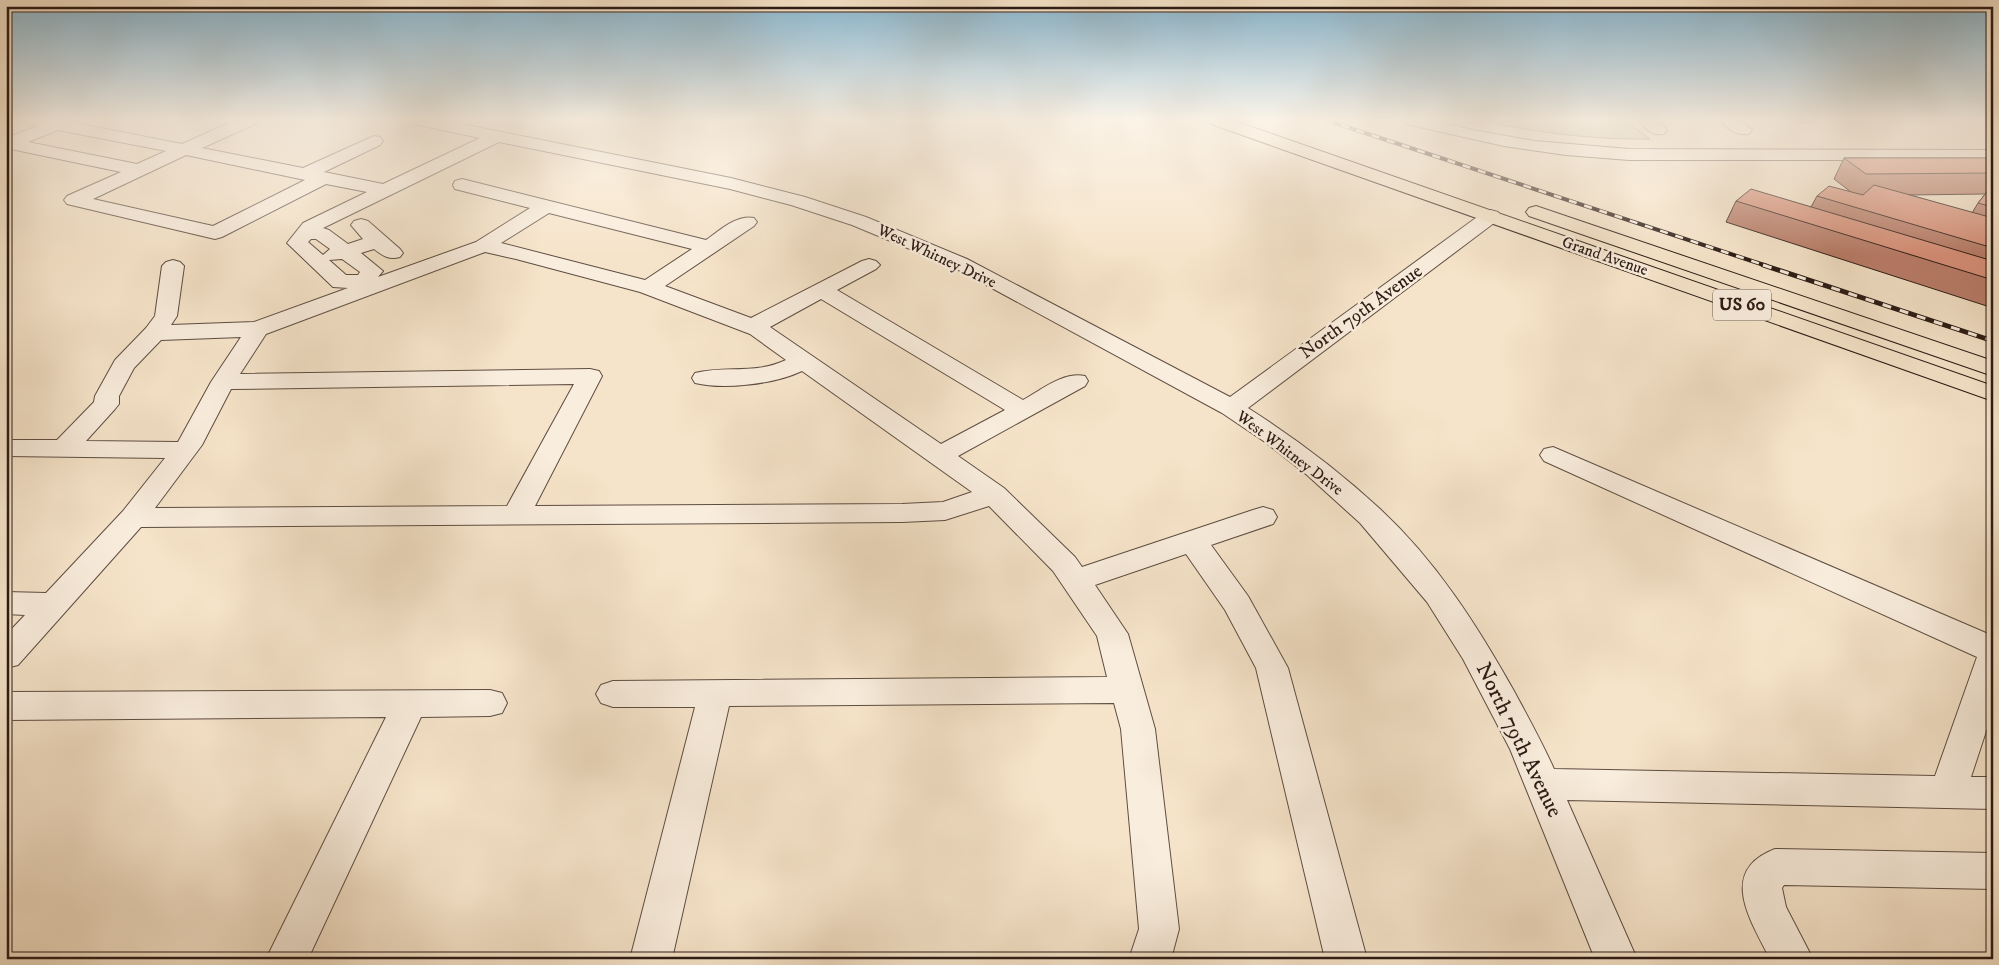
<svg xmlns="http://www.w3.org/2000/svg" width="1999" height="965" font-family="'IM FELL DW Pica',serif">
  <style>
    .green { fill: #bdc496; stroke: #747056 }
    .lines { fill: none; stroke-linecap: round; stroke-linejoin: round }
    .minor-casing { stroke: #5e4d42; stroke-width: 2 }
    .highway-casing { stroke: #2b1b15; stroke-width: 2 }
    .minor { fill: #f9eddd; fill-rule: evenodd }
    .highway { fill: #f6e4ca; fill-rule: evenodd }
    .rail-far1-casing { stroke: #2b1b15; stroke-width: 4 }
    .rail-casing { stroke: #2b1b15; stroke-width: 5 }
    .rail-far1 { stroke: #f9eddd; stroke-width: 2.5; stroke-dasharray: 8; stroke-linecap: butt }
    .rail { stroke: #f9eddd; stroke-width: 3; stroke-dasharray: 9; stroke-linecap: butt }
    .wall { fill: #bb7e6b; stroke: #2b1b15; fill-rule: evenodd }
    .building { fill: #da927c; stroke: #2b1b15 }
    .labels { text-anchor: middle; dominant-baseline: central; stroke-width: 5; stroke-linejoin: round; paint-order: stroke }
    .far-street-label { font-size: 16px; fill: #2b1b15; stroke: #f9eddd }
    .shield { fill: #f9eddd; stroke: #695a51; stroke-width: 1 }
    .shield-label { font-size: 18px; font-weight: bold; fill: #2b1b15 }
    .street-label { font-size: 19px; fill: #2b1b15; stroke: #f9eddd }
    .near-street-label { font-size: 22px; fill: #2b1b15; stroke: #f9eddd }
  </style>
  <rect width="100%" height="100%" fill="#f6e4ca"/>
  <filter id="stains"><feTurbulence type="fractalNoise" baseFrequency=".004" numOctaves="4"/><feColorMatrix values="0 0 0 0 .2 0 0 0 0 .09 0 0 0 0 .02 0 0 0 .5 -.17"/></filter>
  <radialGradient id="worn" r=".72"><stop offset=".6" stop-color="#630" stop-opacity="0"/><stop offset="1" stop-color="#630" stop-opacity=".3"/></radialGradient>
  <path class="green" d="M 1476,120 L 1625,120 L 1650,139 C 1591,140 1533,132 1476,120 Z"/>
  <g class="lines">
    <g class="minor-casing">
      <g id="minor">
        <path d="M 27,120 L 60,120 L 182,144 L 236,120 L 257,120 L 255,124 L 202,148 L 303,168 L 374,136 L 380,137 L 383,141 L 380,145 L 324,172 L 383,184 L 480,138 L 413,124 L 411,120 L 442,120 L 731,178 L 805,197 L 866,217 L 967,259 L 1230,397 L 1484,212 L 1491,210 L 1498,212 L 1501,216 L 1498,220 L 1248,408 C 1295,438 1339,471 1380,509 C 1436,561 1477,625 1514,691 C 1528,717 1542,742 1554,769 L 1935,776 L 1977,657 L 1544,461 L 1540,455 L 1544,449 L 1553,447 L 1993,636 L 1993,710 L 1971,777 L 1993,777 L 1993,809 L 1567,800 L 1637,959 L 1595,959 L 1510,749 L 1463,659 L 1427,602 L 1360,523 L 1307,475 L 1265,442 L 1222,413 L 953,267 L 852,225 L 791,205 L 730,189 L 499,142 L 323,228 L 329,230 L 348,244 L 363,239 L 351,225 L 354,221 L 361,219 L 368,221 L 400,249 L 403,253 L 400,257 C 389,260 383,256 374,249 L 361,253 L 383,271 L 378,277 L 476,242 L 530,208 L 455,189 L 453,185 L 455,181 L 462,179 L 706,240 C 719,231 737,214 754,218 L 757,222 L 754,226 L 665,286 L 751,318 L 862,261 L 869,259 L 876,261 L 880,265 L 876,269 L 837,290 L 1023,400 C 1041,390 1064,371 1085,376 L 1088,381 L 1085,386 L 958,456 L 1004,488 L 1075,557 L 1082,567 L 1253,510 L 1263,507 L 1273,510 L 1277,517 L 1273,524 L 1211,545 L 1248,596 L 1288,668 L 1367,959 L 1325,959 L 1256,668 L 1225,610 L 1186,554 L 1095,585 L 1128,634 L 1155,729 L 1179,929 L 1171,959 L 1129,959 L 1139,929 L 1121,729 L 1114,703 L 729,706 L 672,959 L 630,959 L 695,707 L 613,707 L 601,703 L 596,694 L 601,685 L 613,681 L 1107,677 L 1097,636 L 1053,571 L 989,506 L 945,520 L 902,522 L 141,527 L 18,665 L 6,668 L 6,635 L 25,615 L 6,614 L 6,592 L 46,593 L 123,511 L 165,458 L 6,456 L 6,440 L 57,440 L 94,402 L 95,396 L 115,360 L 146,328 L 155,316 L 162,266 L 166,262 L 173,260 L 180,262 L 184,266 L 177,316 L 171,325 L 254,322 L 348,288 L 333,287 L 287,243 L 303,223 L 367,192 L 326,184 L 222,237 L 215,239 L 67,204 L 64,200 L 67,196 L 121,172 L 6,148 L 6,138 L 38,126 L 29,124 ZM 58,130 L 166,151 L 137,164 L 28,142 ZM 186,155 L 305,180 L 213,226 L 93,199 ZM 549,213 L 692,249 L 645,280 L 501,243 ZM 311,239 L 316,239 L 330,249 L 323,255 L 308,242 ZM 485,252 L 516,259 L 640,292 L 750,334 L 786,360 C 754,375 727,365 695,373 L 692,378 L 695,383 C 724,390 775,384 802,371 L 972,492 L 943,502 L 902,504 L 535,506 L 602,376 L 599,371 L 590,369 L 240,374 L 266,334 ZM 342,259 L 360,272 L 358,275 L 346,275 L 329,260 ZM 821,299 L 1005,410 L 941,444 L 770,327 ZM 241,337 L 211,382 L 178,442 L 86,441 L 115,409 L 119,404 L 119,396 L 134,368 L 161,340 ZM 574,384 L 507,506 L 155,508 L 202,445 L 231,389 Z"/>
        <polygon points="1404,120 1430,120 1473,130 1535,141 1629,149 1993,150 1993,160 1629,160 1566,155 1504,146 1406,124"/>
        <path d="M 1639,120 L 1657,120 L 1667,130 L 1664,134 C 1653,136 1644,129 1639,120 Z"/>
        <path d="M 1721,120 L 1740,120 L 1752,130 L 1749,134 C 1738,136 1726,129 1721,120 Z"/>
        <polygon points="490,690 502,693 507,703 502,713 490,716 421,717 308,959 266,959 386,717 6,720 6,692"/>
        <path d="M 1775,849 L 1993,853 L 1993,889 L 1784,885 L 1782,888 L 1786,907 L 1813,959 L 1770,959 C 1751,921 1717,871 1775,849 Z"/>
      </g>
    </g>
    <g class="highway-casing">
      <g id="highway">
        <polygon points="1209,120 1232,120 1993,386 1993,401 1211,124"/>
        <polygon points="1536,206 1993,361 1993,376 1529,216 1526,212 1529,208"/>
      </g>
    </g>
    <use href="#minor" class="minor"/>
    <use href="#highway" class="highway"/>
    <g class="rail-far1-casing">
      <polyline id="rail-far1" points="1326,120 1767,266"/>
    </g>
    <g class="rail-casing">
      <polyline id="rail" points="1763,265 1993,341"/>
    </g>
    <use href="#rail-far1" class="rail-far1"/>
    <use href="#rail" class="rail"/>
  </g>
  <g class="wall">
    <polygon points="1797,120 1816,120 1815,122 1800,122"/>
    <polygon points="1835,120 1951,120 1950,122 1837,121"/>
    <path d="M 1844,158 L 1993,158 L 1993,308 L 1726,222 L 1736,201 L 1811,207 L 1817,196 L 1851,192 L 1834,179 ZM 1985,194 L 1978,203 L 1972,213 L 1909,195 Z"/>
  </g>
  <g class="building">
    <polygon points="1844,158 1993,158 1993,173 1866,174"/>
    <polygon points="1874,185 1993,218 1993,248 1817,196 1829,186 1863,195"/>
    <polygon points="1751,189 1993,261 1993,280 1736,201"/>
    <polygon points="1987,192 1993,193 1993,207 1978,203"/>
  </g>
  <linearGradient id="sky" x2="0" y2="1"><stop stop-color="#8ab8d2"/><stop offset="0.47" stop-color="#fbf3e7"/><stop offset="1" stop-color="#fbf3e7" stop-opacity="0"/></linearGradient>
  <rect width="1999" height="255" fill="url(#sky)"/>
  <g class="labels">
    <g class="far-street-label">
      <text transform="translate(937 256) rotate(25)">West Whitney Drive</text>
      <text transform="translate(1605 256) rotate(19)">Grand Avenue</text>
      <text transform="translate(1290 453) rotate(37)">West Whitney Drive</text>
    </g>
    <rect class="shield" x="1713" y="289.5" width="58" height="31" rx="4"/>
    <g class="shield-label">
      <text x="1742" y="305">US 60</text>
    </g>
    <g class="street-label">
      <text transform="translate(1361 312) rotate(-36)">North 79th Avenue</text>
    </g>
    <g class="near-street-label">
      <text transform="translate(1519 740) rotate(64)">North 79th Avenue</text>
    </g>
  </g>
  <rect width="1999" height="965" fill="none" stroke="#f6e4ca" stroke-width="25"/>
  <rect x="8" y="8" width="1984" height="950" fill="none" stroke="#2b1b15" stroke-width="2.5"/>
  <rect x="12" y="12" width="1974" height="940" fill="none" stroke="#2b1b15"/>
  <rect width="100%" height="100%" filter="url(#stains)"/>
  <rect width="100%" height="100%" fill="url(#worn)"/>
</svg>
